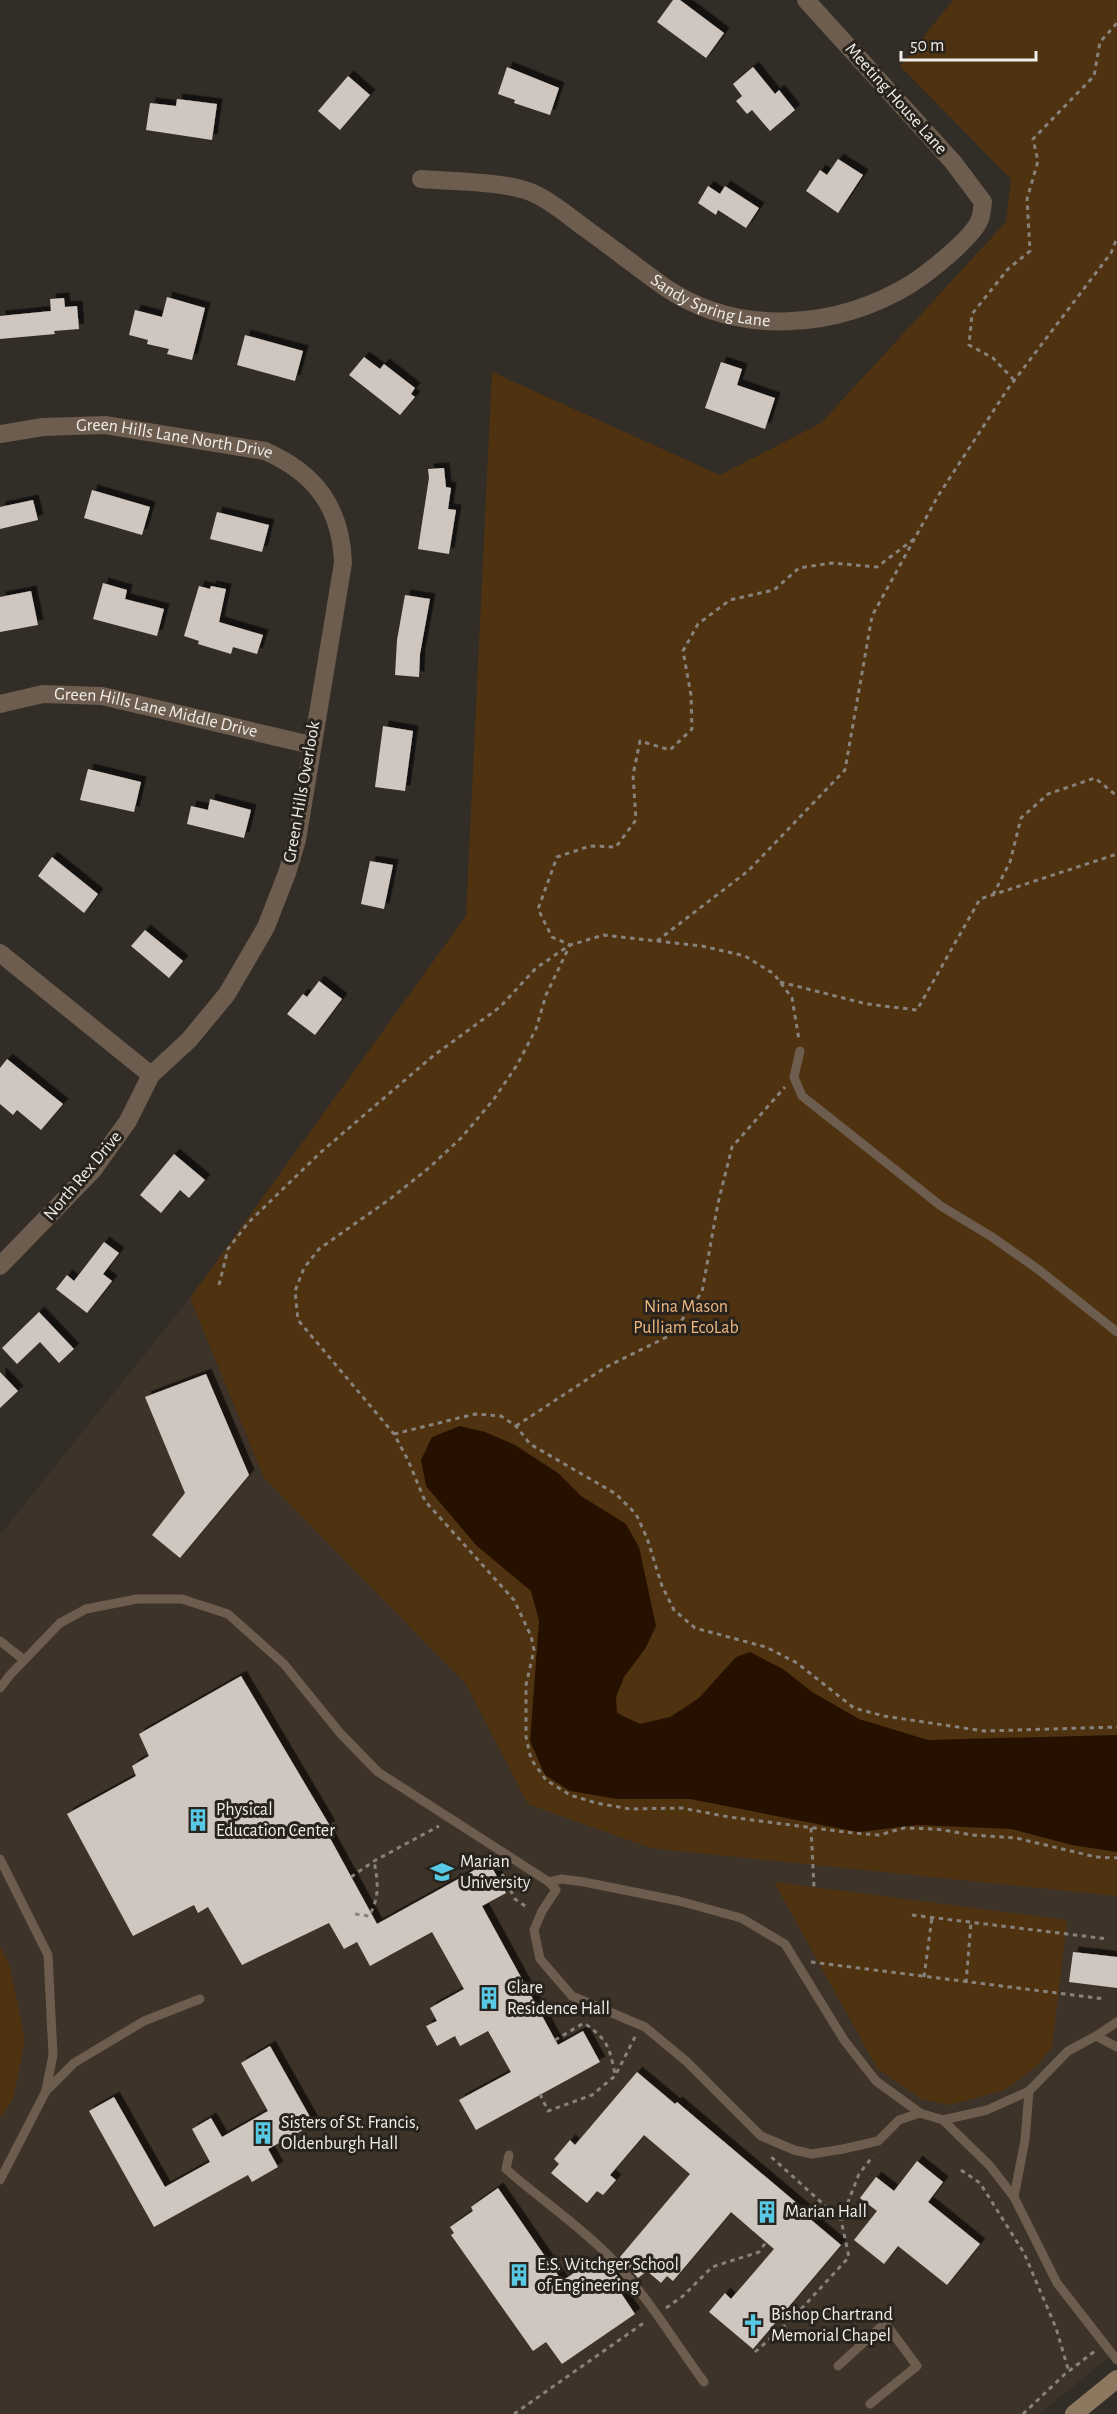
<svg xmlns="http://www.w3.org/2000/svg" width="1117" height="2414" font-family="'Alegreya Sans',sans-serif">
  <style>
    .built { fill: #3e3328 }
    .green { fill: #4f3210 }
    .water { fill: #261000 }
    .building { fill: #cfc7bf; filter: url(#shadow) }
    .lines { fill: none; stroke-linecap: round; stroke-linejoin: round }
    .path { stroke: #87827c; stroke-width: 3; stroke-dasharray: 4.5 4.5; stroke-linecap: butt }
    .lane { stroke: #6c5d4e; stroke-width: 9 }
    .street { stroke: #6c5d4e; stroke-width: 18 }
    .secondary { stroke: #8e775f; stroke-width: 18 }
    .labels { text-anchor: middle; dominant-baseline: central; stroke-width: 6; stroke-linejoin: round; paint-order: stroke }
    .street-label { font-size: 18px; fill: #f0ece8; stroke: #29231d }
    .park-label { font-size: 18px; fill: #eeb77f; stroke: #29231d }
    .poi-label { font-size: 18px; fill: #f0ece8; stroke: #29231d; text-anchor: start }
  </style>
  <defs>
    <filter id="shadow"><feDropShadow dx="5.5" dy="-5.5" stdDeviation="0" flood-color="#0009"/></filter>
  </defs>
  <rect width="100%" height="100%" fill="#332d27"/>
  <polygon class="built" points="190,1298 264,1478 466,1684 528,1804 1117,1896 1117,2351 1039,2414 0,2414 0,1535"/>
  <g class="green">
    <polygon points="953,0 1117,0 1117,1896 651,1848 528,1804 466,1684 264,1478 190,1298 466,916 492,372 720,475 821,423 1006,222 1011,179 900,66"/>
    <polygon points="774,1882 1067,1920 1052,2047 1038,2065 1005,2090 949,2105 921,2099 877,2068"/>
    <polygon points="0,1946 9,1964 25,2040 13,2099 0,2118"/>
  </g>
  <polygon class="water" points="460,1426 485,1432 515,1445 558,1473 581,1496 626,1524 639,1547 656,1626 645,1649 624,1677 616,1697 617,1713 640,1724 670,1717 699,1698 736,1657 750,1652 783,1669 812,1692 859,1719 928,1740 1117,1735 1117,1852 1072,1845 1011,1829 918,1825 858,1832 690,1799 617,1799 570,1791 545,1775 530,1741 539,1621 531,1591 476,1545 426,1486 421,1460 432,1437"/>
  <g class="building">
    <polygon points="673,0 680,0 724,33 706,58 657,22"/>
    <polygon points="507,67 559,88 550,115 514,103 515,100 498,94"/>
    <polygon points="753,67 775,94 779,90 795,110 770,131 752,110 747,114 736,101 742,96 733,84"/>
    <polygon points="348,76 370,95 340,130 318,111"/>
    <polygon points="177,99 217,104 212,140 146,130 150,103 176,106"/>
    <polygon points="838,159 863,175 838,213 806,191 820,170 827,175"/>
    <polygon points="708,186 720,194 725,186 759,208 746,228 718,210 716,215 698,203"/>
    <polygon points="167,297 205,308 192,360 167,354 169,349 147,344 148,340 129,335 135,310 162,317"/>
    <polygon points="64,298 65,307 77,306 79,329 54,331 55,334 0,339 0,316 51,311 50,299"/>
    <polygon points="245,335 303,351 295,381 237,365"/>
    <polygon points="364,357 380,369 384,364 415,388 411,394 415,397 400,415 349,375"/>
    <polygon points="721,362 742,369 737,385 775,398 765,429 705,408"/>
    <polygon points="444,468 446,487 451,488 448,509 456,510 449,554 418,549 429,478 428,469"/>
    <polygon points="92,490 150,507 142,535 84,518"/>
    <polygon points="33,500 38,520 0,529 0,507"/>
    <polygon points="217,512 269,525 262,552 210,539"/>
    <polygon points="103,583 127,590 125,599 164,609 157,636 93,619"/>
    <polygon points="199,586 210,589 211,586 226,589 219,622 263,635 257,654 233,647 231,654 198,644 199,641 184,636"/>
    <polygon points="31,591 38,625 0,632 0,597"/>
    <polygon points="405,595 430,599 420,654 419,677 395,675 397,640"/>
    <polygon points="383,726 413,731 405,791 375,787"/>
    <polygon points="88,769 141,782 134,812 80,800"/>
    <polygon points="210,799 251,810 244,838 187,824 191,806 208,810"/>
    <polygon points="52,857 98,894 84,913 38,876"/>
    <polygon points="370,861 393,865 384,909 361,904"/>
    <polygon points="145,930 183,961 169,978 131,946"/>
    <polygon points="319,981 342,999 315,1035 287,1014 303,994 307,997"/>
    <polygon points="7,1059 63,1104 41,1130 17,1110 13,1115 0,1104 0,1068"/>
    <polygon points="174,1154 205,1180 189,1198 180,1190 161,1213 140,1195"/>
    <polygon points="104,1242 119,1253 103,1274 112,1281 87,1313 56,1289 67,1275 74,1281"/>
    <polygon points="39,1312 74,1349 59,1363 40,1342 17,1364 2,1348"/>
    <polygon points="0,1372 18,1391 0,1408"/>
    <polygon points="206,1374 249,1475 180,1558 152,1535 185,1493 145,1397"/>
    <polygon points="241,1676 330,1826 325,1829 377,1924 489,1862 506,1893 482,1906 558,2045 583,2031 600,2062 476,2130 459,2100 511,2072 488,2031 460,2046 455,2036 437,2046 426,2026 437,2021 430,2008 464,1989 432,1932 370,1966 357,1942 344,1949 329,1923 242,1965 208,1907 198,1913 194,1905 133,1936 67,1814 136,1776 132,1766 149,1756 139,1734"/>
    <polygon points="1073,1952 1117,1957 1117,1988 1069,1982"/>
    <polygon points="270,2046 314,2124 268,2149 278,2167 252,2182 248,2175 154,2227 89,2111 114,2097 165,2187 210,2162 192,2129 211,2118 222,2137 268,2111 241,2063"/>
    <polygon points="637,2072 675,2104 677,2102 805,2210 803,2213 841,2245 753,2349 709,2312 725,2293 731,2299 774,2249 731,2212 673,2281 667,2276 661,2283 647,2271 638,2278 620,2257 690,2174 644,2135 610,2175 616,2180 603,2195 597,2191 587,2203 551,2173 559,2164 554,2159 570,2140 575,2145"/>
    <polygon points="917,2161 943,2182 928,2202 980,2244 947,2285 898,2246 884,2264 854,2240 877,2211 860,2198 876,2177 894,2191"/>
    <polygon points="498,2188 562,2281 598,2257 608,2271 611,2268 626,2286 619,2290 635,2314 562,2364 546,2342 533,2351 451,2235 454,2233 450,2227 473,2211 471,2207"/>
  </g>
  <g class="lines">
    <g class="path">
      <polyline points="1014,380 993,358 969,345 972,314 1008,269 1030,251 1027,199 1038,161 1033,139 1094,76 1100,42 1117,23"/>
      <polyline points="914,539 877,567 832,563 799,568 774,590 730,600 698,624 683,651 691,695 692,729 670,750 640,741 633,775 636,820 616,847 590,846 557,857 538,909 552,937 570,945 546,995 536,1029 517,1065 494,1099 462,1137 430,1167 390,1199 319,1249 304,1268 295,1291 298,1320 394,1434 408,1460 425,1501 514,1600 531,1636 534,1650 526,1685 526,1737 531,1759 546,1780 570,1795 596,1803 630,1809 682,1808 729,1817 853,1833 879,1835 904,1828 936,1829 973,1835 1016,1838 1096,1857 1117,1858"/>
      <polyline points="993,895 1010,862 1021,818 1048,794 1095,778 1117,796"/>
      <polyline points="657,941 748,871 845,770 872,616 938,496 1007,390 1111,253 1117,238"/>
      <polyline points="780,982 867,1004 917,1010 980,899 1117,854"/>
      <polyline points="219,1285 228,1249 248,1223 321,1152 433,1056 500,1007 536,968 570,945 604,935 702,946 745,956 774,974 792,998 799,1040"/>
      <polyline points="516,1426 606,1367 671,1335 702,1292 718,1203 732,1147 785,1087"/>
      <polyline points="394,1434 475,1414 501,1416 516,1426 530,1444 616,1494 636,1514 647,1538 662,1586 674,1610 695,1628 766,1647 797,1663 854,1708 884,1716 984,1731 1117,1727"/>
      <polyline points="811,1828 814,1887"/>
      <polyline points="498,1866 515,1899 528,1908"/>
      <polyline points="351,1877 374,1861 439,1826"/>
      <path d="M 355,1914 L 369,1916 C 380,1897 378,1882 374,1861"/>
      <polyline points="912,1915 1108,1939"/>
      <polyline points="811,1962 1105,1999"/>
      <polyline points="924,1977 932,1917"/>
      <polyline points="966,1983 971,1922"/>
      <path d="M 555,2040 L 584,2023 C 608,2040 609,2046 615,2074"/>
      <polyline points="540,2094 548,2111 592,2095 615,2076 636,2035"/>
      <polyline points="961,2170 980,2183 1024,2253 1056,2328 1069,2372"/>
      <polyline points="841,2220 859,2174 873,2156"/>
      <polyline points="666,2308 683,2296 712,2267 759,2252 766,2242"/>
      <polyline points="755,2352 791,2320 849,2257 841,2220 769,2155"/>
      <polyline points="514,2414 645,2322"/>
      <polyline points="1023,2414 1065,2374 1095,2351"/>
    </g>
    <g class="lane">
      <polyline points="800,1051 794,1077 802,1096 941,1206 992,1237 1039,1270 1117,1332"/>
      <polyline points="0,1641 24,1660"/>
      <polyline points="0,1688 10,1675 60,1623 86,1609 137,1599 182,1599 228,1614 284,1664 340,1733 378,1772 549,1882 556,1890 542,1911 534,1930 540,1959 572,1996 645,2027 686,2061 761,2136 794,2150 812,2154 843,2149 878,2141 899,2120 920,2113"/>
      <polyline points="0,1859 48,1955 53,2055 46,2090"/>
      <polyline points="549,1882 562,1879 584,1882 679,1901 741,1918 785,1944 844,2040 876,2081 920,2113 943,2120 990,2166 1014,2197"/>
      <polyline points="1096,2036 1117,2022"/>
      <polyline points="1117,2047 1096,2036 1068,2051 1029,2091 1025,2140 1014,2197 1057,2283 1117,2360"/>
      <polyline points="943,2120 987,2110 1029,2091"/>
      <path d="M 509,2155 L 506,2169 C 540,2199 578,2224 611,2258 C 646,2294 674,2341 704,2382"/>
      <polyline points="0,2180 46,2091 74,2063 144,2021 200,1999"/>
      <polyline points="838,2366 885,2323 917,2366 870,2404"/>
    </g>
    <g class="street">
      <path id="s1" d="M 421,179 C 453,182 505,181 533,193 C 551,201 566,214 582,226 C 610,246 638,268 666,288 C 740,337 837,329 911,284 C 928,273 973,238 980,219 C 982,214 982,207 983,202 L 953,162 L 806,0"/>
      <path id="s2" d="M 0,434 L 43,427 L 105,425 L 265,451 C 315,473 341,507 343,563 L 297,840 L 287,873 L 266,927 L 227,994 L 189,1040 L 151,1075 L 128,1121 L 93,1170 L 0,1266"/>
      <path id="s3" d="M 0,704 L 43,694 L 102,696 L 311,745"/>
      <polyline points="0,953 151,1075"/>
    </g>
    <polyline class="secondary" points="1074,2414 1117,2379"/>
  </g>
  <defs>
    <g id="building-bare" transform="scale(1.8)"><path d="M-4-6H4V6H1V3H-1V6H-4ZM-2.5-4.3h1.7v1.8h-1.7ZM.8-4.3h1.7v1.8H.8ZM-2.5-1h1.7V.8h-1.7ZM.8-1h1.7V.8H.8Z" fill="#58c9e4" stroke="#29231d" stroke-width="2.5" paint-order="stroke"/></g>
    <g id="university-bare" transform="scale(1.8)"><path d="M0-5L7-2L0 1L-7-2ZM-4 1L0 2.5L4 1V4Q0 6-4 4Z" fill="#58c9e4" stroke="#29231d" stroke-width="2.5" paint-order="stroke"/></g>
    <g id="church-bare" transform="scale(1.8)"><path d="M-1.2-6h2.4v3.5h3.3v2.4h-3.3V6h-2.4V-.1h-3.3v-2.4h3.3Z" fill="#58c9e4" stroke="#29231d" stroke-width="2.5" paint-order="stroke"/></g>
  </defs>
  <g fill-rule="evenodd">
    <use href="#building-bare" x="198" y="1820"/>
    <use href="#university-bare" x="442" y="1872"/>
    <use href="#building-bare" x="489" y="1998"/>
    <use href="#building-bare" x="263" y="2133"/>
    <use href="#building-bare" x="767" y="2212"/>
    <use href="#building-bare" x="519" y="2275"/>
    <use href="#church-bare" x="753" y="2325"/>
  </g>
  <g class="labels">
    <g class="street-label">
      <text transform="translate(896 99) rotate(48)">Meeting House Lane</text>
      <text stroke="none"><textPath href="#s1" startOffset="324">Sandy Spring Lane</textPath></text>
      <text stroke="none"><textPath href="#s2" startOffset="176">Green Hills Lane North Drive</textPath></text>
      <text stroke="none"><textPath href="#s3" startOffset="159">Green Hills Lane Middle Drive</textPath></text>
      <text transform="translate(302 792) rotate(-80)">Green Hills Overlook</text>
      <text transform="translate(83 1176) rotate(-50)">North Rex Drive</text>
    </g>
    <g class="park-label">
      <text x="686" y="1307">Nina Mason<tspan x="686" dy="21">Pulliam EcoLab</tspan></text>
    </g>
    <g class="poi-label">
      <text x="216" y="1810">Physical<tspan x="216" dy="21">Education Center</tspan></text>
      <text x="460" y="1862">Marian<tspan x="460" dy="21">University</tspan></text>
      <text x="507" y="1988">Clare<tspan x="507" dy="21">Residence Hall</tspan></text>
      <text x="281" y="2123">Sisters of St. Francis,<tspan x="281" dy="21">Oldenburgh Hall</tspan></text>
      <text x="785" y="2212">Marian Hall</text>
      <text x="537" y="2265">E.S. Witchger School<tspan x="537" dy="21">of Engineering</tspan></text>
      <text x="771" y="2315">Bishop Chartrand<tspan x="771" dy="21">Memorial Chapel</tspan></text>
    </g>
  </g>
  <path d="M901 51v9h135v-9" fill="none" stroke="#f0ece8" stroke-width="3"/>
  <text x="910" y="51" font-size="18" fill="#f0ece8" stroke="#29231d" stroke-width="4.5" paint-order="stroke">50 m</text>
</svg>
